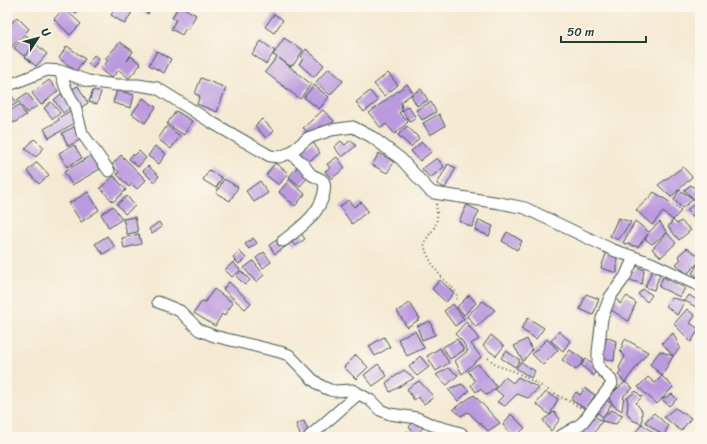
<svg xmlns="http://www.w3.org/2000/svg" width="707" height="444" font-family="Sriracha,sans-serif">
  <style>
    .building { fill: #bb99df }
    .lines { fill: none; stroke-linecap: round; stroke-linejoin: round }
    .minor-casing { stroke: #3f574c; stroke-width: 13 }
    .path { stroke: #3f574c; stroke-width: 2; stroke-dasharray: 1 3; stroke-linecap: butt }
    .minor { stroke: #fff; stroke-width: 11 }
  </style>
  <rect width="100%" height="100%" fill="#fbf7ec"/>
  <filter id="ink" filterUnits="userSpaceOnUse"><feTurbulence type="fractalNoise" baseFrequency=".025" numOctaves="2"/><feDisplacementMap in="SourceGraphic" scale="8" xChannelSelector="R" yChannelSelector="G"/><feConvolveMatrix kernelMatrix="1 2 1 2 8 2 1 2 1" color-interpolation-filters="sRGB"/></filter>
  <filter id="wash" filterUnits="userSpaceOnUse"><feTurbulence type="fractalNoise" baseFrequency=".012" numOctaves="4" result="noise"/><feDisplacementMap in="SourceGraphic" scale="16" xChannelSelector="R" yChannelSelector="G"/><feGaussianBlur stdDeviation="0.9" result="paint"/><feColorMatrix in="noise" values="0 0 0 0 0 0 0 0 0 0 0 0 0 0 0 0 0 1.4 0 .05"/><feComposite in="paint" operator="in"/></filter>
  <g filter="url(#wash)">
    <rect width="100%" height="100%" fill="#f4e9d2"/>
    <g id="blocks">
      <g class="building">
        <polygon points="69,7 82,7 76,13"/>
        <polygon points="116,7 135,7 125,24 111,15"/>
        <polygon points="136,7 152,7 148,14"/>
        <polygon points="178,7 182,7 196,15 188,29 186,28 182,35 171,29 176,20 172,18"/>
        <polygon points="64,8 81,24 70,35 54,19"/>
        <polygon points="274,14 283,20 274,33 265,27"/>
        <polygon points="17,17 29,29 7,52 7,28"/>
        <polygon points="26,35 35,43 24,56 14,48"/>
        <polygon points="284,38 303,50 294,64 290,66 279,58 311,84 300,99 265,72 277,57 273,55"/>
        <polygon points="261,41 275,51 266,64 252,54"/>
        <polygon points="120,42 133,51 127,61 131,56 141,64 129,78 119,70 111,78 100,69 108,61 105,59"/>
        <polygon points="36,44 47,54 36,66 25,57"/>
        <polygon points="67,46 85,59 76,71 59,58"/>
        <polygon points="306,49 324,65 314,77 299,64 303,59 301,56"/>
        <polygon points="157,51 171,59 164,73 149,65"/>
        <polygon points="94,55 99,59 93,68 88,64"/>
        <polygon points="329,68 343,81 330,95 316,82"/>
        <polygon points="388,73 398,85 384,96 374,84"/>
        <polygon points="201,78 226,88 217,112 197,104 200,96 195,94"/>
        <polygon points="49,80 58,91 41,105 32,93"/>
        <polygon points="407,84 413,93 401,102 402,111 399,113 408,122 395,134 386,124 381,128 369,113"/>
        <polygon points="314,85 329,97 319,109 304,97"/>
        <polygon points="78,86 88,103 80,108 70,90"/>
        <polygon points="421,89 428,100 417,106 411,95"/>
        <polygon points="93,90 101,92 97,104 89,102"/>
        <polygon points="117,90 134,95 131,108 113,103"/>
        <polygon points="370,91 378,101 364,112 356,102"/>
        <polygon points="9,92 17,103 7,110 7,94"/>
        <polygon points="27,93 37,106 27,113 17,100"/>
        <polygon points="61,94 71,107 63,113 54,100"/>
        <polygon points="143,98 156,107 145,123 132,114"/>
        <polygon points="51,102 60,113 53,119 44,108"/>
        <polygon points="431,102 436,112 422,120 416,110"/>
        <polygon points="19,105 26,115 14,123 7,113"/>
        <polygon points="408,106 416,118 410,122 402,111"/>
        <polygon points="72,110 78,121 49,138 44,129 59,120 58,118"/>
        <polygon points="323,110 334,121 327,128 322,126 309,133 303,128"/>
        <polygon points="176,111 192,121 184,135 167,124"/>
        <polygon points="439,114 445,126 430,135 423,123"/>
        <polygon points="262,119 274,131 266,138 255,126"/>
        <polygon points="167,126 180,136 171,149 158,139"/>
        <polygon points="407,126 419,138 411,147 398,135"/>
        <polygon points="74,127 80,140 68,146 62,133"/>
        <polygon points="34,139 44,147 36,157 25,149"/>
        <polygon points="351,140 356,146 342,157 334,147 341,141 345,145"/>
        <polygon points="313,142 320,153 305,164 297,152"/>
        <polygon points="422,142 431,152 420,161 411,151"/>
        <polygon points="74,145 82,158 67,167 59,153"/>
        <polygon points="155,146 166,154 159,164 148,156"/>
        <polygon points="139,151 146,158 138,167 129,159 133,154 134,156"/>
        <polygon points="379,153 394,162 387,173 372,165"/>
        <polygon points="92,155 100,169 72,185 64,172"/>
        <polygon points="121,155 146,180 137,189 132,184 129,187 117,174 119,172 112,165"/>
        <polygon points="337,157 345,168 331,179 325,171 330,168 327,164"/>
        <polygon points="437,158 444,167 430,178 422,169"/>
        <polygon points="37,162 49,175 39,184 27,171"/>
        <polygon points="275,163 288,173 279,185 266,175"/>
        <polygon points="448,164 456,168 445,188 437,184"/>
        <polygon points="299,165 310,175 300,186 289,177"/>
        <polygon points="148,166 159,176 154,182 143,171"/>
        <polygon points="683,167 692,177 671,197 658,185"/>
        <polygon points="209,170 222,178 216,188 203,180"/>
        <polygon points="114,176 126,190 113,202 100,188"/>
        <polygon points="224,179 238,187 230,201 216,193"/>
        <polygon points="289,180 305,194 295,206 279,192"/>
        <polygon points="260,181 268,193 254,202 246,191"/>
        <polygon points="691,185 700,193 700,194 694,199 682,208 674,200 679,190 694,199 684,190"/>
        <polygon points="88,192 99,210 81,222 69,203"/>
        <polygon points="654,192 671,203 681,211 673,220 663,212 652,225 636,210 649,198"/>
        <polygon points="127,196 135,206 125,214 117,204"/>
        <polygon points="348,200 354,207 361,202 368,211 352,224 340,207"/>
        <polygon points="697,202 700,204 700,217 697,220 687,210"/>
        <polygon points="467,205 479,211 472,227 459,221"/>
        <polygon points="113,206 122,219 109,228 101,214"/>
        <polygon points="135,217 138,232 127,234 123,219"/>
        <polygon points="618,218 631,222 618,240 610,236"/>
        <polygon points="479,220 493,226 489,236 475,230"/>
        <polygon points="673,220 677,224 681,221 691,230 679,240 668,227"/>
        <polygon points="635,221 649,232 660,222 667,233 652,244 645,239 648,234 638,247 623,243"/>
        <polygon points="159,222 162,227 152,234 149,229"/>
        <polygon points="300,232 305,239 295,246 290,239"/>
        <polygon points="507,232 522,241 517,250 502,241"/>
        <polygon points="667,233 676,243 661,257 652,249"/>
        <polygon points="139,234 141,244 124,248 122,238"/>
        <polygon points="107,236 115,247 103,254 95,244"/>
        <polygon points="253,238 257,243 249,249 245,244"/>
        <polygon points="280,238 285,247 275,254 269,245"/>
        <polygon points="687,248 700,257 700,261 687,274 676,264 681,259 678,256"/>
        <polygon points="239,251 246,258 239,264 233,258"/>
        <polygon points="607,251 617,257 617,273 601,268"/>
        <polygon points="264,252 271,262 263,268 256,258"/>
        <polygon points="253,261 264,275 256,282 244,268"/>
        <polygon points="700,261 700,279 692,273"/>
        <polygon points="233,262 240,270 232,277 225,270"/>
        <polygon points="637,266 644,270 642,284 627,279"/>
        <polygon points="241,271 250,280 245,285 236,276"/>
        <polygon points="652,271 660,274 654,290 645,287"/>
        <polygon points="663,277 685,288 680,297 659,287"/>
        <polygon points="440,280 454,293 446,302 432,289"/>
        <polygon points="229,282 251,303 245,309 223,289"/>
        <polygon points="214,289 233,303 224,316 222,314 215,326 194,313 202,301 205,302"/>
        <polygon points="643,289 652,295 647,302 638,294"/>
        <polygon points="586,294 599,299 593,315 580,309"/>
        <polygon points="469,295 476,303 464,315 457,307"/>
        <polygon points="689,295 700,302 696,307 685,301 677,315 666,306 672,298 685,301"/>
        <polygon points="627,296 636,303 628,321 610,309 616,298 620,304"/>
        <polygon points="483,301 495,310 476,327 467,316"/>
        <polygon points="410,303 420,319 407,327 397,311"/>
        <polygon points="453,304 464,319 455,326 444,311"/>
        <polygon points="687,309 695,316 690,323 699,329 691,342 674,324"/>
        <polygon points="528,318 544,328 536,339 521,329"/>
        <polygon points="430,321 435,335 422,340 417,326"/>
        <polygon points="466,322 479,339 471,344 481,357 462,374 455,361 468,351 463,342 455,334"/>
        <polygon points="415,331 424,348 407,356 398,339"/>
        <polygon points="559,331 570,341 563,351 551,341"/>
        <polygon points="673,333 680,348 673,356 662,343"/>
        <polygon points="491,335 504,346 496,356 483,346"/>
        <polygon points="384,337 390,347 375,356 369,346"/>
        <polygon points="606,337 616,341 614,361 602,358"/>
        <polygon points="457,339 464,350 450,359 443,347"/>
        <polygon points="527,339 532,350 523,361 514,346"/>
        <polygon points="547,339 558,350 543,365 532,354"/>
        <polygon points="625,339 648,352 625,382 633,388 624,395 622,411 614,406 612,403 603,417 595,411 605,400 612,403 608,397 625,382 618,375 621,372 619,368 625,356 620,351"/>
        <polygon points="440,348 449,363 436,371 427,356"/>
        <polygon points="570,350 584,360 576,370 562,360"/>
        <polygon points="506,351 520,360 515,367 501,358"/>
        <polygon points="660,351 673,356 662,376 650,364"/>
        <polygon points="356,355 368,367 356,379 344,367"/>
        <polygon points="420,356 429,367 417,376 409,367"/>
        <polygon points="586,359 596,367 594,376 581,365"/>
        <polygon points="521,362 535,371 531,378 516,368"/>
        <polygon points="378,364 387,376 373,386 364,375"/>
        <polygon points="478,364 497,387 487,395 480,389 476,392 471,385 475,381 468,371"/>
        <polygon points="448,368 458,375 447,385 436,375"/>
        <polygon points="404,370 414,378 390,392 386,383"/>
        <polygon points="662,376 673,387 657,404 638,387 648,377 655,383"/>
        <polygon points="505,377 513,383 518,377 539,388 528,398 517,394 505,406 497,402 503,396 495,389"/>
        <polygon points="419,381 434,397 424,404 418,397 414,400 407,389"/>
        <polygon points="462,384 469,391 458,401 448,389"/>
        <polygon points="585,388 595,395 586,409 571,400 576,392 580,395"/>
        <polygon points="636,391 642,397 636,403 642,411 642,424 655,434 652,437 637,437 634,434 642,424 632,420 627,413 628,403 627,398"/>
        <polygon points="546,392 558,399 550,415 554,412 560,419 551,431 543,420 550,415 536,404"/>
        <polygon points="672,394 677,399 669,406 662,399"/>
        <polygon points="474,395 500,423 488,431 468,412 461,416 453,409"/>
        <polygon points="675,408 691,418 681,431 664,417"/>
        <polygon points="611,410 623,415 616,424 602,421 592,437 585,437 578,432 593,415 602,421 601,419"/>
        <polygon points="654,413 668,426 664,436 645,422"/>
        <polygon points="511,414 525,428 514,437 503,425"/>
        <polygon points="416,419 423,428 415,435 409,427"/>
        <polygon points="304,421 309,434 301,437 296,424"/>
        <polygon points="407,431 415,437 403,437"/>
      </g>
    </g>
  </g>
  <g filter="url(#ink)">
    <use href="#blocks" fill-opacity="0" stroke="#3f574c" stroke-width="1"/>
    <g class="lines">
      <g class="minor-casing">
        <g id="minor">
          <polyline points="60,71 66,89 75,106 82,133 109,171"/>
          <polyline points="7,85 12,84 47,70 60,71 88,81 116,85 138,85 157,88 211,122 270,156 279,157 290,153 308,138 331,130 353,127 372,137 401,159 430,191 434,193 500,203 525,208 613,250 651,263 700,286"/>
          <path d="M 283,241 C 300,228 319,215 324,193 C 324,189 326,184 323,181 C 320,178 315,177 312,175 C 308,172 306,167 302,163 C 298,160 294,156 290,153"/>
          <polyline points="158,302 180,311 199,330 214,336 280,352 289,355 312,379 321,386 330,390 335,391 352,390 370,400 380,410 390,414 417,418 432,425 461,433 464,437"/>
          <polyline points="309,437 358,394"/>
          <polyline points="559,437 578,426 583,422 612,384 611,380 598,366 598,352 602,318 610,297 625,277 634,257"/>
        </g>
      </g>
      <g class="path">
        <path d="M 436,204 C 439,224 436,225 425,241 C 422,249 434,267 439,274 C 444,281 452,286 456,293 C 457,296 457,299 456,302"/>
        <polyline points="488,358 498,366 516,372 581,408"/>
      </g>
      <use href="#minor" class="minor"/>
    </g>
  </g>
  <rect width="707" height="444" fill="none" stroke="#fbf7ec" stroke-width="24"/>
  <g transform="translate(38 38) rotate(54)" stroke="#fbf7ec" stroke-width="3" paint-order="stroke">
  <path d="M0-3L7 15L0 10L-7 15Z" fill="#1f3d34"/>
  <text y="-6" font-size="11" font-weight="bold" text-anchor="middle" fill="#1f3d34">U</text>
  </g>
  <path d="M561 36v6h85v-6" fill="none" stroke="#1f3d34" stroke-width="2"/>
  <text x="567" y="36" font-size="12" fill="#1f3d34" stroke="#fbf7ec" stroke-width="3" paint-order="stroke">50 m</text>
</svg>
